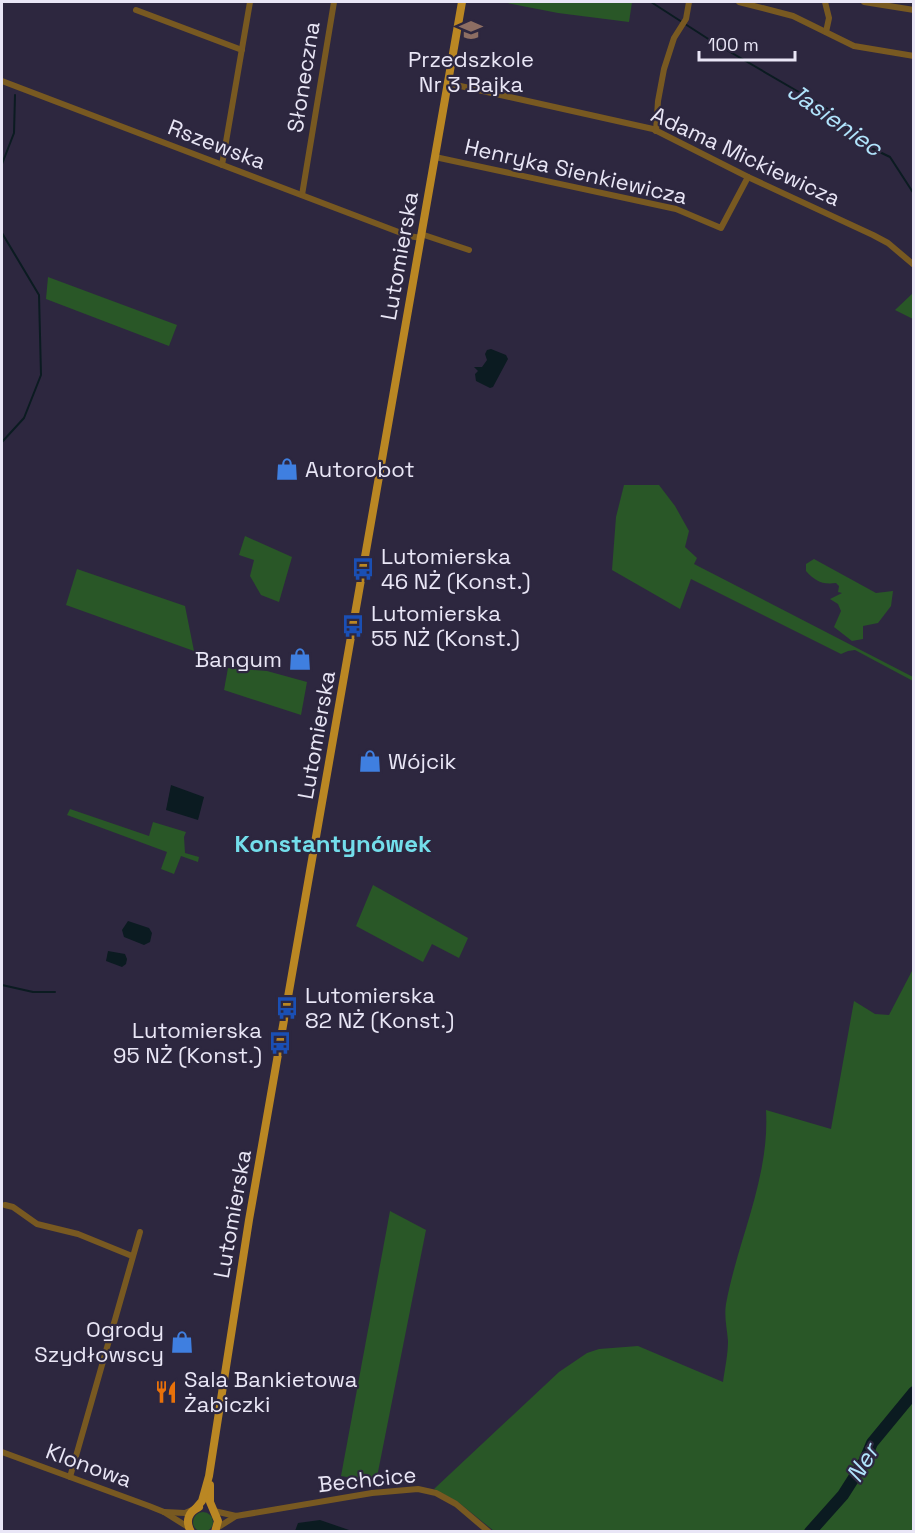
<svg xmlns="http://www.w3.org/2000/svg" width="915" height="1533" font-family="'Space Grotesk',sans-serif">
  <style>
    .green { fill: #295727 }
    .water { fill: #0b1b21 }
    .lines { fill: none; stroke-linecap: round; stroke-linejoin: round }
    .stream { stroke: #0b1b21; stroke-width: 2 }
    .river { stroke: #0b1b21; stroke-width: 12 }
    .minor { stroke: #785921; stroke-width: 6 }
    .major { stroke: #ba8723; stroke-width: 8 }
    .labels { text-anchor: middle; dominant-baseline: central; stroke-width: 4.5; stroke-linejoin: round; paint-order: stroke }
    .poi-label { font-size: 22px; fill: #e9e6f6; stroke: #2d273f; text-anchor: start }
    .street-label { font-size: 22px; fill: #e9e6f6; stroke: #2d273f }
    .water-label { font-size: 24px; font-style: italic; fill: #b1e4fc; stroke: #2d273f }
    .neighbourhood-label { font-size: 24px; font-weight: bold; fill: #73deeb; stroke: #2d273f }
  </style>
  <rect width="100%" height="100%" fill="#2d273f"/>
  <g class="green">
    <polygon points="502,2 632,2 629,22 558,13"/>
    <polygon points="48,277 177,325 169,346 46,299"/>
    <polygon points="913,293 913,319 895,310"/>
    <polygon points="624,485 659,485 675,506 689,531 685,547 697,558 694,564 913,677 913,681 855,650 848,651 841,654 691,579 680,609 612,570 616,517"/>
    <polygon points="245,536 292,557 279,602 261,595 250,576 254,560 239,555"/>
    <path d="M 814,559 L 876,593 L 893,591 L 891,606 L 878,623 L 863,626 L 863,639 L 852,641 L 834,627 L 841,611 L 838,604 L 830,599 L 842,593 L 838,592 L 839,586 L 836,583 C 822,585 815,581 806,571 L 806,564 Z"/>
    <polygon points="77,569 185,606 194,651 66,605"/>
    <polygon points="228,668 267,671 307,682 301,715 224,690"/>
    <polygon points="70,809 149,836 153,822 186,832 184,837 185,853 199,857 198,862 181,856 174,874 161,869 167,852 67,815"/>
    <polygon points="373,885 468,938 459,958 432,944 423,962 356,926"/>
    <path d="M 913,969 L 913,1531 L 494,1531 L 458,1502 L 434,1489 L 559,1372 L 587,1353 L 599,1349 L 638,1346 L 723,1382 C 725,1368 728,1354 728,1341 C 727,1328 724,1317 726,1304 C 738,1239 770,1177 766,1110 L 831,1129 L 854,1001 L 875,1014 L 889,1015 Z"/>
    <polygon points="390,1211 426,1230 376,1482 341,1476"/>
    <circle cx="203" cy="1522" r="10"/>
  </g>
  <g class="water">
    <polygon points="491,349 506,355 508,359 493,387 490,388 476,381 475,374 478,371 474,367 482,367 487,360 485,354 487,350"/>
    <polygon points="171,785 204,797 198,820 166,810"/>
    <polygon points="128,921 149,928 152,933 150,942 144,945 124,937 122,930"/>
    <polygon points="108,951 125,954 127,959 126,964 122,967 106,961"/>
    <polygon points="320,1520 352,1531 295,1531 298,1523"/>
  </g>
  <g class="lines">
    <g class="stream">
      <polyline points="651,2 713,42 828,109 863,144 890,157 914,194"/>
      <polyline points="2,164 14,133 15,95"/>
      <polyline points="2,233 39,295 41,375 24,418 2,442"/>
      <polyline points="2,985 33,992 55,992"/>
    </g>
    <polyline class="river" points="810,1532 843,1495 864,1462 872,1443 914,1392"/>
    <g class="minor">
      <polyline points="739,2 793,16 854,46 914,56"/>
      <polyline points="825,2 829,18 826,32"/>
      <polyline points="864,2 914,10"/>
      <polyline points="136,10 242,50"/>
      <polyline points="2,81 409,236 421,238"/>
      <polyline points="447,83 653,129 748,177 873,235 888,243 914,265"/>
      <polyline points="656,131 658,101 664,69 674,38 686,19 689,2"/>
      <polyline points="435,157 676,209 721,228 748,177"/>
      <polyline points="222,165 250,2"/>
      <polyline points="302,195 334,2"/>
      <polyline points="421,234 469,250"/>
      <polyline points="5,1205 13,1207 37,1224 78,1234 132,1256"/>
      <polyline points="2,1452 149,1506 164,1512 188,1527"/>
      <polyline points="70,1477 140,1232"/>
      <polyline points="214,1511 236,1516 372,1493 418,1489 436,1493 456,1504 489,1532"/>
      <polyline points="164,1512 185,1513 192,1510"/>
      <polyline points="217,1528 236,1516"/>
    </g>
    <g class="major">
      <polyline points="210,1485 210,1502 218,1521 215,1532"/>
      <polyline points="196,1508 202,1501 209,1476 249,1220 462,2"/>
      <path d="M 191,1532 C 185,1521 188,1512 199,1507"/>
    </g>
  </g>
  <defs>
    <g id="school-bare" transform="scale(1.8)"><path d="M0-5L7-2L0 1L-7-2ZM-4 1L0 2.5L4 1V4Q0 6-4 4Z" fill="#8d6e63" stroke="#2d273f" stroke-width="2.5" paint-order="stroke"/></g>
    <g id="shop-bare" transform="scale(1.8)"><path d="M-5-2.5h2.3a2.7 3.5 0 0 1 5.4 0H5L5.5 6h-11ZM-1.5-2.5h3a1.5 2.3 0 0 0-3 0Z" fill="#3f7fe0" stroke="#2d273f" stroke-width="2.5" paint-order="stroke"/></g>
    <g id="bus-bare" transform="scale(1.8)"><path d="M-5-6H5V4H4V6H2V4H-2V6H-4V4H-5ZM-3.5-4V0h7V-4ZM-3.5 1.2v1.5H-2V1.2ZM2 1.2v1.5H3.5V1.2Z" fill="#1a4fb4" stroke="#2d273f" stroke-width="2.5" paint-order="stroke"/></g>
    <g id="restaurant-bare" transform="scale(1.8)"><path d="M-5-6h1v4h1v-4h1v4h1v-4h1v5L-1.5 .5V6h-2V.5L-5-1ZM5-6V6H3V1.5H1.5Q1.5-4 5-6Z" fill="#e8710a" stroke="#2d273f" stroke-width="2.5" paint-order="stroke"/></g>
  </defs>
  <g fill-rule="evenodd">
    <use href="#school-bare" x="471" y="30"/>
    <use href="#shop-bare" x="287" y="469"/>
    <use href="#bus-bare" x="363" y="569"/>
    <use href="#bus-bare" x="353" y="626"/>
    <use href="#shop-bare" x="300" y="659"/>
    <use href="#shop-bare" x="370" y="761"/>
    <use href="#bus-bare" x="287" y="1008"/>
    <use href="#bus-bare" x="280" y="1043"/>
    <use href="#shop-bare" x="182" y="1342"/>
    <use href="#restaurant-bare" x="166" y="1392"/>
  </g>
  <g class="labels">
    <g class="poi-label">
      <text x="471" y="59" text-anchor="middle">Przedszkole<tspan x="471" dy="25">Nr 3 Bajka</tspan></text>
      <text x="305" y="469">Autorobot</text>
      <text x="381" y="556">Lutomierska<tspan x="381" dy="25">46 NŻ (Konst.)</tspan></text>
      <text x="371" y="613">Lutomierska<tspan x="371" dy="25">55 NŻ (Konst.)</tspan></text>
      <text x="282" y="659" text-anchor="end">Bangum</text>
      <text x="388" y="761">Wójcik</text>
      <text x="305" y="995">Lutomierska<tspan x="305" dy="25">82 NŻ (Konst.)</tspan></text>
      <text x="262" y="1030" text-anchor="end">Lutomierska<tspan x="262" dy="25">95 NŻ (Konst.)</tspan></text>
      <text x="164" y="1329" text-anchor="end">Ogrody<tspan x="164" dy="25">Szydłowscy</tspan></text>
      <text x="184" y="1379">Sala Bankietowa<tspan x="184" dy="25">Żabiczki</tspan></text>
    </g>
    <g class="street-label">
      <text transform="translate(303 77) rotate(-81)">Słoneczna</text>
      <text transform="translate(217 144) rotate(21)">Rszewska</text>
      <text transform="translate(746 156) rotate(25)">Adama Mickiewicza</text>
      <text transform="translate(576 171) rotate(13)">Henryka Sienkiewicza</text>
      <text transform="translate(399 256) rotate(-80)">Lutomierska</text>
      <text transform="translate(316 735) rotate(-80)">Lutomierska</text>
      <text transform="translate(232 1214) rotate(-80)">Lutomierska</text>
      <text transform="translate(89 1465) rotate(20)">Klonowa</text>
      <text transform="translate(367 1479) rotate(-6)">Bechcice</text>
    </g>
    <g class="water-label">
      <text transform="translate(835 119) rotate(35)">Jasieniec</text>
      <text transform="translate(862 1463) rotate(-59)">Ner</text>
    </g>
    <g class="neighbourhood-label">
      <text x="333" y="843">Konstantynówek</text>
    </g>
  </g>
  <rect width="915" height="1533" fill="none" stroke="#e9e6f6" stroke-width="6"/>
  <path d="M699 51v9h96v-9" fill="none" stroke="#e9e6f6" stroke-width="3"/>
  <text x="708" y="51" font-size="18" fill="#e9e6f6" stroke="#2d273f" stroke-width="4.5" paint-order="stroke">100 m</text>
</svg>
